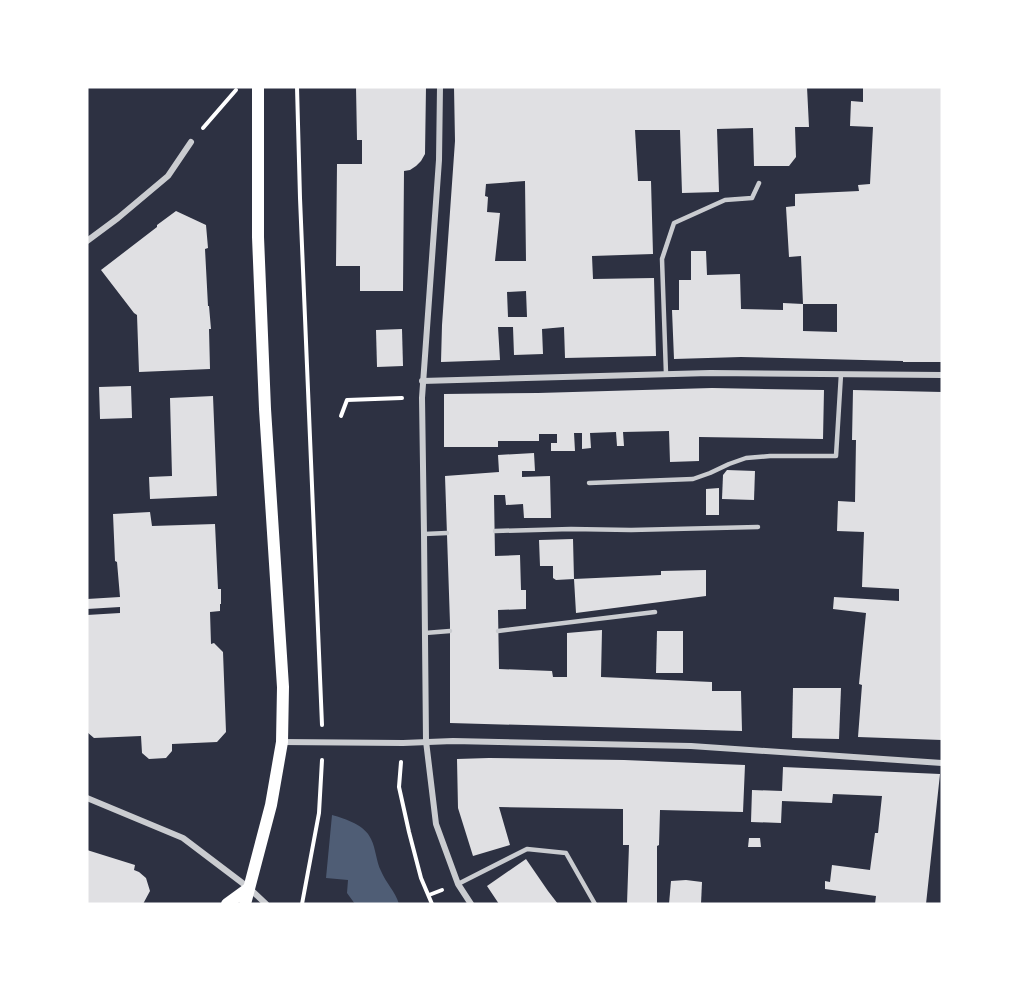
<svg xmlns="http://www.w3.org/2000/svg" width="1029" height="991" font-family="Cabin,sans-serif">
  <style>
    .water { fill: #4f5d75 }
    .building { fill: #e0e0e3; fill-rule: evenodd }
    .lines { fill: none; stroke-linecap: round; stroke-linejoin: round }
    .path { stroke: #fff; stroke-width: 4 }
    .service { stroke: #caccd0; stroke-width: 4.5 }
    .minor { stroke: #caccd0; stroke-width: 6 }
    .secondary { stroke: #fff; stroke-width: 12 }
  </style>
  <rect width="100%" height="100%" fill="#2d3142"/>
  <path class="water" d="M 332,815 C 346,819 365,825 371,839 C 376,849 376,861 381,871 C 386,883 395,891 399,904 L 355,904 L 347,893 L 348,880 L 326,878 Z"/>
  <g class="building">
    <polygon points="356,87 426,87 425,154 421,161 416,166 410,170 404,171 403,291 360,291 360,266 336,266 337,164 362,164 362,140 357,140"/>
    <path d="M 454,87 L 807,87 L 809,127 L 795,127 L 796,157 L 789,166 L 754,166 L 753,128 L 717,129 L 719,192 L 682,193 L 680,130 L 635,130 L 638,181 L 651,181 L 653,254 L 592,256 L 593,279 L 654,278 L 656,356 L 565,358 L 564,327 L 542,329 L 543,354 L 514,355 L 513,327 L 498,327 L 500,360 L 441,362 L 442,325 L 455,141 ZM 525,181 L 526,261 L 495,261 L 500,213 L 487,212 L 488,197 L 485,196 L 486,184 ZM 526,291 L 527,317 L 508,317 L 507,292 Z"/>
    <polygon points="863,87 942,87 942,362 903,362 903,361 741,357 674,359 672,310 679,310 679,280 691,280 691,251 706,251 707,275 740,274 741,309 783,310 783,303 803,304 803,331 837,332 837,304 803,304 801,256 789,257 786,207 795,206 795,194 859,191 858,185 870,184 873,127 850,126 851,101 863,102"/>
    <polygon points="176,211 206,225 208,248 205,249 208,306 209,306 211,329 209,329 210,369 139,372 137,315 134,313 101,270 157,227 157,225"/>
    <polygon points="402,329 403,366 377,367 376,330"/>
    <polygon points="131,386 132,418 100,419 99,387"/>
    <polygon points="712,388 824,390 823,439 699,437 699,461 670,462 669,431 623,432 624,446 617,446 616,432 590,433 591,448 582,449 582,433 574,433 575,451 551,451 551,443 557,443 557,434 539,434 539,441 498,441 498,447 444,447 444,394 538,393"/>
    <polygon points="853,390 942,392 942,740 858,737 862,685 859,684 866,613 833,609 834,597 899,601 899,589 862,587 864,532 837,531 838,501 855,502 856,440 852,440"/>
    <polygon points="213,396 217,496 150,499 149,477 172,476 170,398"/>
    <polygon points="534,453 535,471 522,471 522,477 550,476 551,518 524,518 523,504 506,505 505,495 494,495 495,556 520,555 521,590 526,590 526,609 498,610 499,669 552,671 553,677 567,677 567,633 602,630 601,677 712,682 712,691 741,691 742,731 450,723 450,623 445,476 499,472 498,455"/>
    <polygon points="727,470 755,471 754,500 722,499 723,475"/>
    <polygon points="719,488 719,515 706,515 706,489"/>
    <polygon points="150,512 152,526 215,524 218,589 221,589 221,604 220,604 220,611 210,612 211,644 214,643 223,652 226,732 217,742 172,744 172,751 166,758 149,759 142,753 141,736 94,738 87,732 87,615 120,613 120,607 87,609 87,599 120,597 117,562 115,561 113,514"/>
    <polygon points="573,539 574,579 556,580 553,578 553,566 540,566 539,540"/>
    <polygon points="706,570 706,596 576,613 574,579 661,575 661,571"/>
    <polygon points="657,631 683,631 683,673 656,673"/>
    <polygon points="793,688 841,688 839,739 792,738"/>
    <polygon points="489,758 624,760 745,765 743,812 660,810 659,845 657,846 657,904 627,904 629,845 623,845 623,809 499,807 510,845 473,856 458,808 457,759"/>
    <polygon points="783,767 940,774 926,904 875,904 876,896 825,889 825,881 830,882 832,865 870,870 875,833 878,833 882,796 833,794 832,803 782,801 781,823 751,822 752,790 782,791"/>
    <polygon points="749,838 760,838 761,847 748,847"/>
    <polygon points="87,850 135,865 134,870 139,872 146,878 150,891 143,904 87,904"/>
    <polygon points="526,859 548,891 558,904 499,904 487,886"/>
    <polygon points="686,880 702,882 701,904 669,904 671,881"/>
  </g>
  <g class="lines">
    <g class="path">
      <polyline points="297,87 300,198 322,725"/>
      <polyline points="203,128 236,90"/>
      <polyline points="341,416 347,400 402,398"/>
      <polyline points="401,762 399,787 409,832 421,878 432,904"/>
      <polyline points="429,895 442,890"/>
      <polyline points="302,904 319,813 322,760"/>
    </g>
    <g class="service">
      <polyline points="666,374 662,259 674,223 725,200 752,198 759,183"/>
      <polyline points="589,483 693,479 710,473 729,464 746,458 770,456 836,456 841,374"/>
      <polyline points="495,531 571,529 631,530 758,527"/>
      <polyline points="424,534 447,533"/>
      <polyline points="498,631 655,612"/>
      <polyline points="425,633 450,631"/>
      <polyline points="458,884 527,849 566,853 595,904"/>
    </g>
    <g class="minor">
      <polyline points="440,87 439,160 422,398 424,534 426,741 436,824 458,884 471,904"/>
      <polyline points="87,241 118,218 168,176 191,142"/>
      <polyline points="422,381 710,373 942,375"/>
      <polyline points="282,742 403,743 453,741 691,746 942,763"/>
      <polyline points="87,798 183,838 249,888 266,904"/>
    </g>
    <g class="secondary">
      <polyline points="227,904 249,888"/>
      <polyline points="245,904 271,805 282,742 283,687 265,409 258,237 258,87"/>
    </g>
  </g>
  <rect width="1029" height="991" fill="none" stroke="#ffffff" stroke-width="177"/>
</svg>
